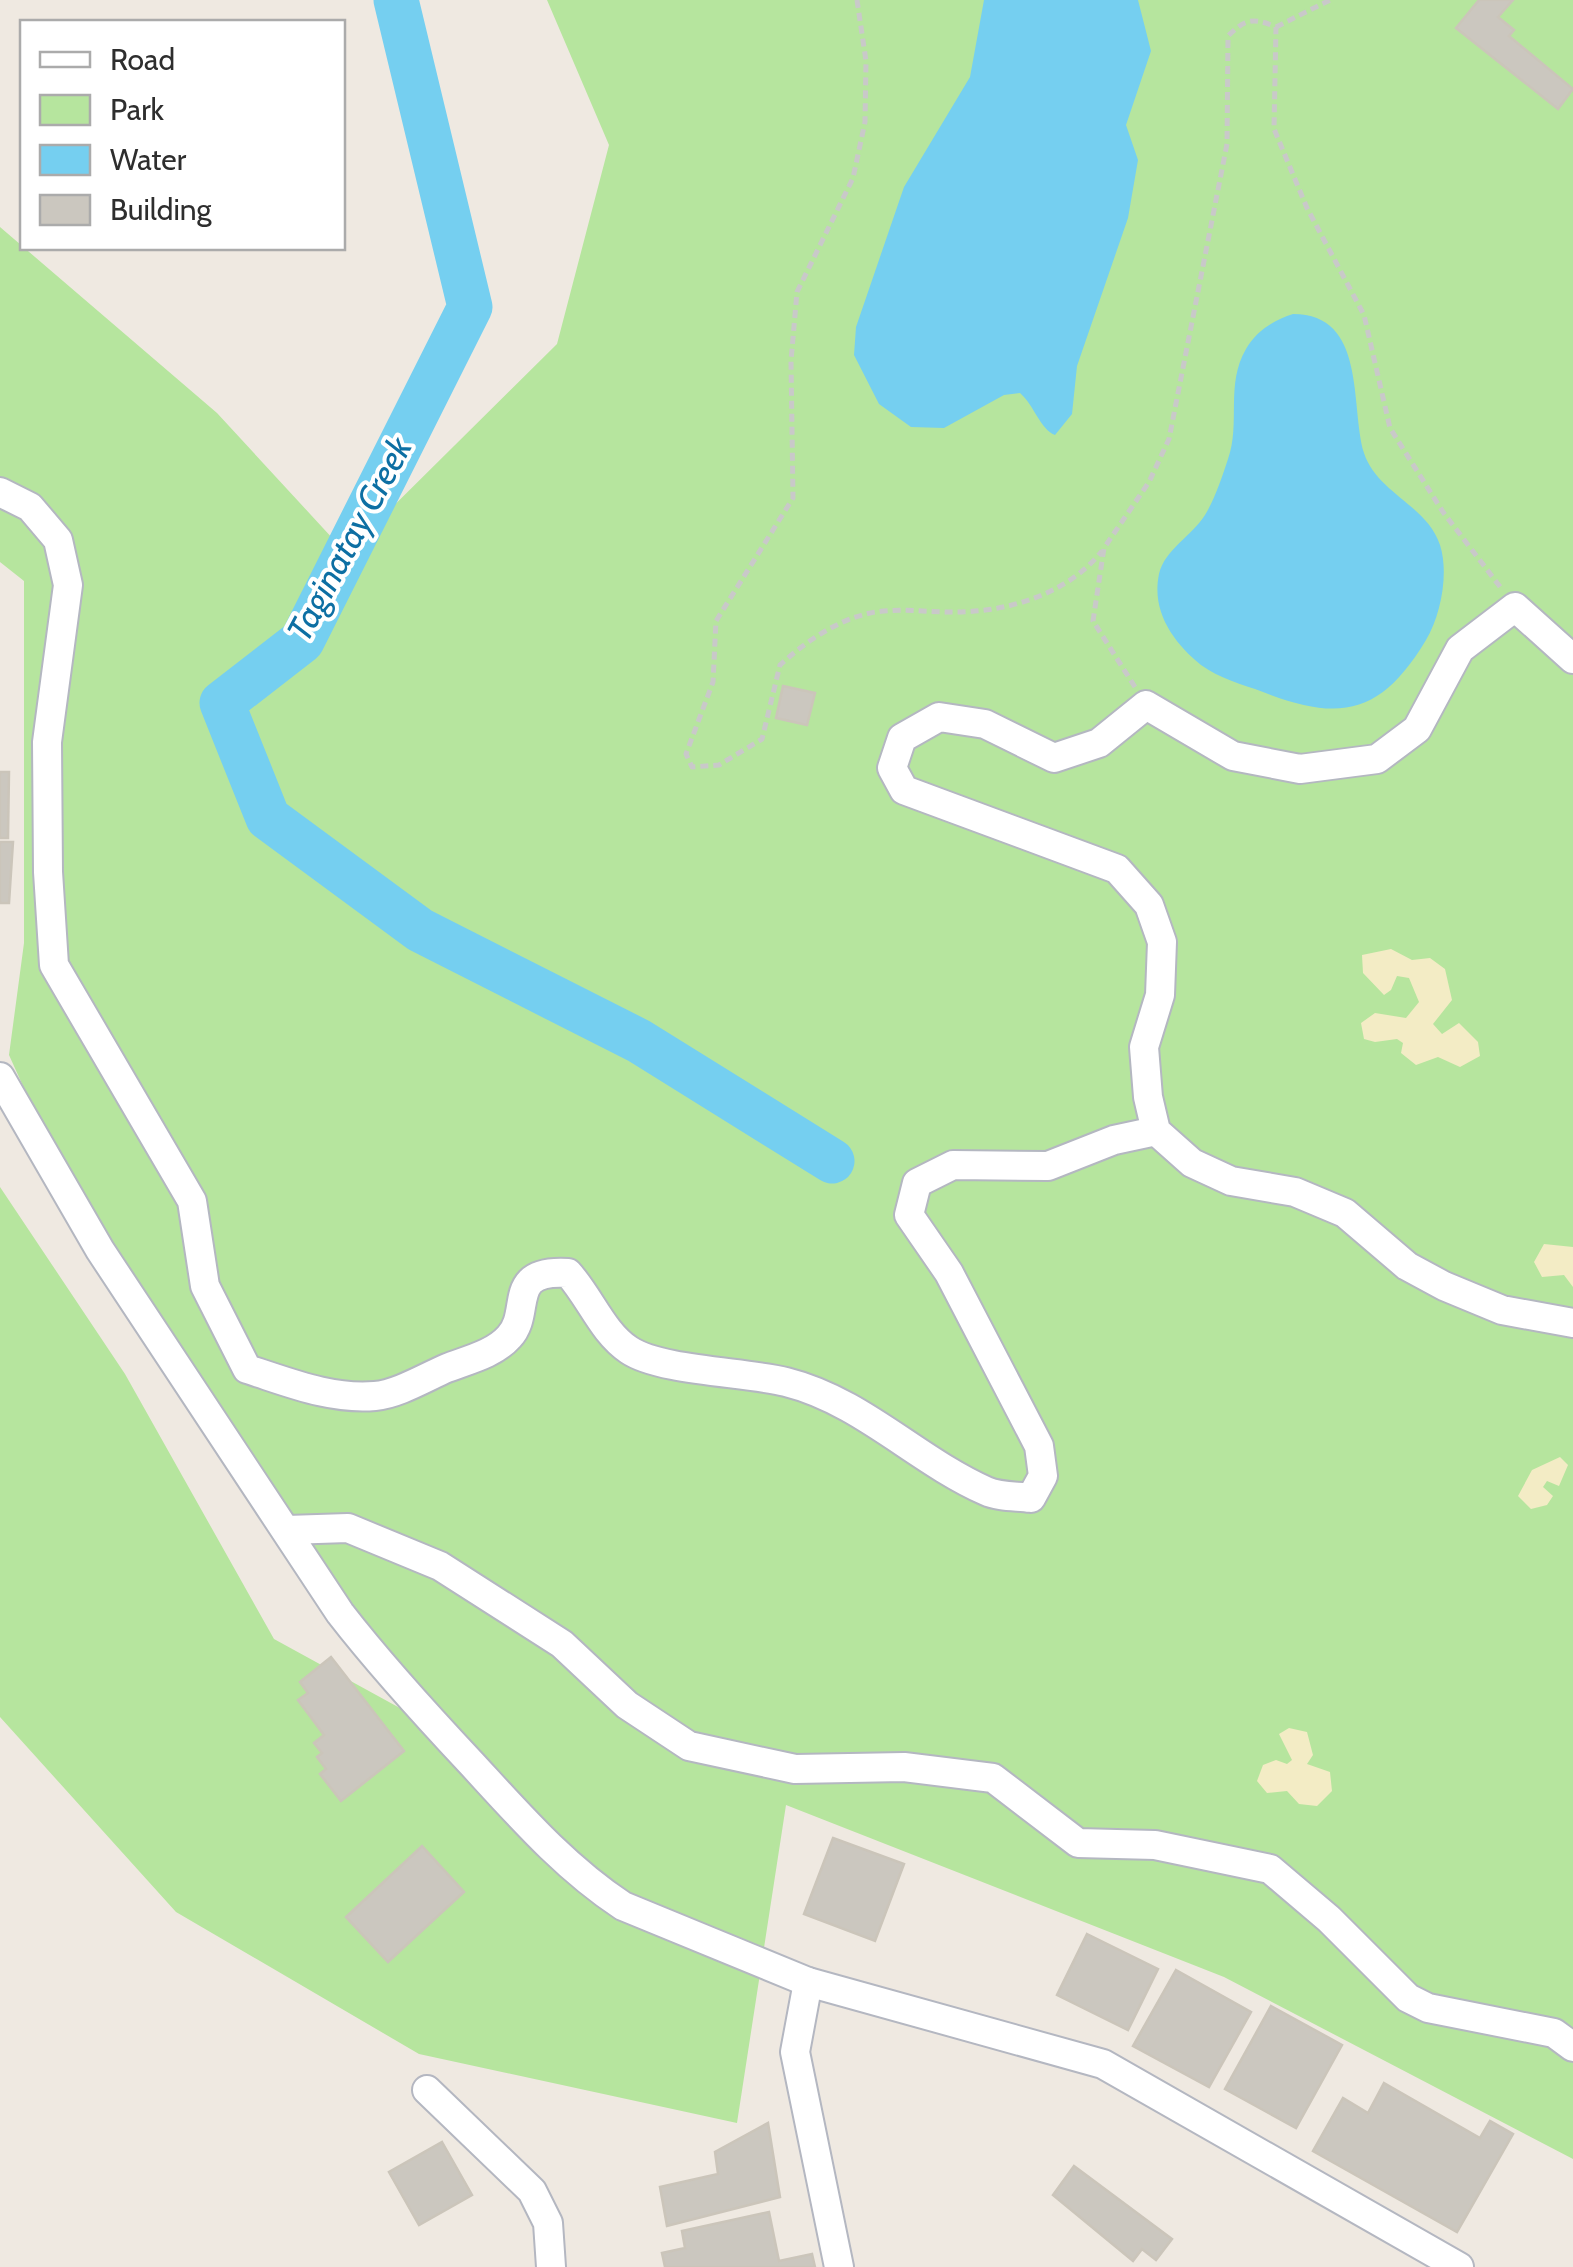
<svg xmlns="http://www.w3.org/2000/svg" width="1573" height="2267" font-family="Cabin,sans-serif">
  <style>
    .green { fill: #b6e59e }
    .sand { fill: #f3ecc5 }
    .water { fill: #75cff0 }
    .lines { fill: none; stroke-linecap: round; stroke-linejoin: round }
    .river { stroke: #75cff0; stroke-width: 45 }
    .building { fill: #cbc7bf; stroke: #cbc5ba; stroke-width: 2.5 }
    .minor-casing { stroke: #b4b7c1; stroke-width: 32 }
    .path { stroke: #c9c9c9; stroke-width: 5; stroke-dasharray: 8 5; stroke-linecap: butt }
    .minor { stroke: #fff; stroke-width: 28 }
    .labels { text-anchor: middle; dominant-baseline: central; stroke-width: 8; stroke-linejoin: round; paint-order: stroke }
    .water-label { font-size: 35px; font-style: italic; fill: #0d6fa3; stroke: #fff }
  </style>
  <rect width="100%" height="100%" fill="#efe9e1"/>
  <polygon class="green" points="547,0 1573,0 1573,2159 1224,1977 786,1805 737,2123 419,2054 176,1912 0,1717 0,1187 125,1374 274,1639 440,1730 268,1495 106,1243 46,1137 9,1055 24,943 24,581 0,562 0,227 217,413 346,553 557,344 609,145"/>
  <g class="sand">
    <polygon points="1391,949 1412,960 1430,958 1445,969 1452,1000 1433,1024 1442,1034 1459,1023 1478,1042 1480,1056 1460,1067 1438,1057 1416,1065 1401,1053 1403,1043 1397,1039 1375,1042 1364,1039 1361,1023 1375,1013 1406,1018 1419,1002 1409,978 1397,976 1391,990 1384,995 1363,973 1362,955"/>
    <polygon points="1544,1244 1573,1247 1573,1287 1564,1275 1542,1277 1534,1262"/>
    <polygon points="1560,1457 1568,1465 1559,1486 1547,1481 1543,1487 1553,1496 1547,1505 1531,1509 1518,1496 1532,1470"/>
    <polygon points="1289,1728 1307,1732 1313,1755 1307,1764 1330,1772 1332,1791 1317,1806 1299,1804 1287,1791 1267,1793 1257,1781 1263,1765 1276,1760 1287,1764 1292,1760 1279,1734"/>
  </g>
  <g class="water">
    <path d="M 984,0 L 1138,0 L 1151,51 L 1126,125 L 1138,160 L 1128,218 L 1077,366 L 1072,414 L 1055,435 C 1040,429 1034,405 1020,393 L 1004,395 L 944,428 L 911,427 L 879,404 L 854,355 L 856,327 L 904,187 L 970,77 Z"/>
    <path d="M 1293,314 C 1367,314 1350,406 1364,453 C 1377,493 1427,505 1440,545 C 1449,573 1441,615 1426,640 C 1382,713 1342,723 1263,692 C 1242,684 1220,679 1201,665 C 1174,643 1151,612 1159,574 C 1165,549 1192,536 1205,515 C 1215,499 1222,477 1228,459 C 1241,423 1225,385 1246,349 C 1256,331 1274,320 1293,314 Z"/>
  </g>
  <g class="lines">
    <polyline class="river" points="396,0 470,307 302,641 222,703 268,818 420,930 639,1041 832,1161"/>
  </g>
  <g class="building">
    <polygon points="1479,0 1513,0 1498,17 1514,30 1509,36 1573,89 1558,109 1456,28"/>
    <polygon points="783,686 815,693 807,725 776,718"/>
    <polygon points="0,772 9,772 8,838 0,838"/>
    <polygon points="0,842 13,842 9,903 0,903"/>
    <polygon points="331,1657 404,1751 341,1801 320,1774 326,1769 317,1757 322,1753 314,1743 324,1735 298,1700 308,1693 300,1682"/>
    <polygon points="833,1838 904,1864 875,1941 804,1914"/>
    <polygon points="422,1846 464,1892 388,1962 346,1917"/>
    <polygon points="1087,1934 1158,1969 1128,2030 1057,1995"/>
    <polygon points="1176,1970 1251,2012 1209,2087 1133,2046"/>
    <polygon points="1271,2006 1342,2045 1296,2128 1225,2089"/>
    <polygon points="1384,2083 1480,2138 1490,2121 1513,2134 1457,2232 1313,2151 1343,2098 1368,2113"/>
    <polygon points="768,2123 780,2197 667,2226 660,2187 718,2174 715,2152"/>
    <polygon points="442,2142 472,2195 419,2225 389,2172"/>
    <polygon points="1074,2166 1172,2239 1156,2260 1142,2249 1133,2261 1053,2195"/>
    <polygon points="769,2212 779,2261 812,2254 815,2267 665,2267 662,2253 685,2248 682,2231"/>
  </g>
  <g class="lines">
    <g class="minor-casing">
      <g id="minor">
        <path d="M 0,492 L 30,507 L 58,540 L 68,585 L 47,742 L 48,872 L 54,965 L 192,1201 L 205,1286 L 247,1369 C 288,1382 331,1400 375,1396 C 398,1394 426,1377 447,1368 C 468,1360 494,1354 509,1337 C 533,1312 504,1269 568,1273 C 590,1297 602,1332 629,1350 C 660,1371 747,1372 786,1382 C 862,1401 916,1460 986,1491 C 999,1497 1017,1496 1031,1498 L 1043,1476 L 1039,1446 L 949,1273 L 909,1215 L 917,1183 L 953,1165 L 1048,1166 L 1114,1140 L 1156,1131"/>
        <polyline points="1573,659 1515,607 1460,649 1417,729 1377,759 1300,769 1233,756 1146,705 1099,743 1054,758 985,724 939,717 902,738 892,768 904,790 1117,869 1149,905 1162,942 1160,995 1144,1047 1148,1097 1156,1131 1192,1163 1231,1181 1295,1192 1345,1213 1407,1266 1444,1286 1502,1310 1573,1323"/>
        <path d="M 0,1077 L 100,1250 L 340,1613 C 381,1666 426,1715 472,1764 C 519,1815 564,1867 623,1906 L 808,1982 L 1103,2064 L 1459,2267"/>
        <polyline points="287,1530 348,1528 440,1566 562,1644 627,1705 689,1746 795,1769 904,1767 993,1778 1078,1843 1155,1845 1270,1869 1329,1919 1408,1998 1428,2008 1554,2033 1573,2047"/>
        <polyline points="808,1982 795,2052 839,2267"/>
        <polyline points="427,2090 532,2191 548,2223 551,2267"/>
      </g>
    </g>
    <g class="path">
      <path d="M 857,0 L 866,61 L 865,122 L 853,178 L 797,292 L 791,361 L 793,498 L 716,621 L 713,682 L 686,754 L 692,767 L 719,765 L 762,739 L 780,665 C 804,643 834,622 866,614 C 893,607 922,612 950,612 C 1005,613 1067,595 1102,551"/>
      <polyline points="1276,27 1330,0"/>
      <path d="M 1135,687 L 1093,621 L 1104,548 L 1149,482 L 1169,439 L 1227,144 L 1228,36 C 1245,19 1253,17 1276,27 L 1274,129 L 1307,208 L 1364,315 L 1390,428 L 1443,512 L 1501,588"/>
    </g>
    <use href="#minor" class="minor"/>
  </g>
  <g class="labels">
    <g class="water-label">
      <text transform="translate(349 539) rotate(-62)">Taginatay Creek</text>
    </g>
  </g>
  <rect x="20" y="20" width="325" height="230" fill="#ffffff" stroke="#ababab" stroke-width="2.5"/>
  <rect x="40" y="52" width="50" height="15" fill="#ffffff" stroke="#ababab" stroke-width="2.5"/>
  <text x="110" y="70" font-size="30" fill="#2e2e2e">Road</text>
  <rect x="40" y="95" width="50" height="30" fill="#b6e59e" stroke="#ababab" stroke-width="2.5"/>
  <text x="110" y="120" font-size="30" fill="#2e2e2e">Park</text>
  <rect x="40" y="145" width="50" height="30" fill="#75cff0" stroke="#ababab" stroke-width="2.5"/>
  <text x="110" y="170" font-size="30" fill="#2e2e2e">Water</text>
  <rect x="40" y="195" width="50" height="30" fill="#cbc7bf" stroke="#ababab" stroke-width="2.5"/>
  <text x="110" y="220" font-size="30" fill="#2e2e2e">Building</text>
</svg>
